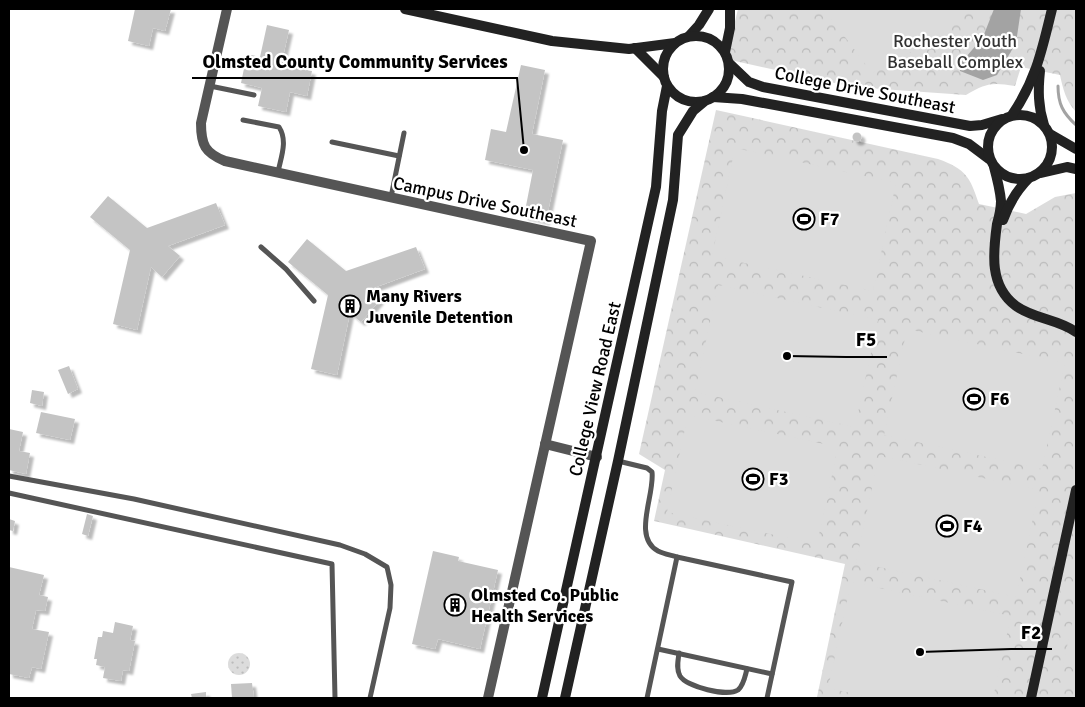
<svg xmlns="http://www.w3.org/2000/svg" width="1085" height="707" font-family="Signika,sans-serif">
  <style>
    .grass { fill: url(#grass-dots) }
    .forest { fill: url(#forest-crowns) }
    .garden { fill: #dcdcdc }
    .water { fill: #a3a3a3 }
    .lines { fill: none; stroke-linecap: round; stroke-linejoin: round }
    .stream { stroke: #a3a3a3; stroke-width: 3 }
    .building { fill: #c4c4c4; filter: url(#shadow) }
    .lane { stroke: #555; stroke-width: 5 }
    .street { stroke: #555; stroke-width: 10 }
    .secondary { stroke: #222; stroke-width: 10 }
    .labels { text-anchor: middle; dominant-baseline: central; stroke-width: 4.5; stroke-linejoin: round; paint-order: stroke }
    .park-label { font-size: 18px; fill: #333; stroke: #fff }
    .street-label { font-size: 18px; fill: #000; stroke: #fff }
    .poi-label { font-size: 18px; font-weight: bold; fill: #000; stroke: #fff; text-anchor: start }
    .leader { fill: none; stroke: #000; stroke-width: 2 }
    .callout-dot { fill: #000; stroke: #fff; stroke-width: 2 }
    .callout-label { font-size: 19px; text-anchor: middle; font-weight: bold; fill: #000; stroke: #fff; stroke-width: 4.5; stroke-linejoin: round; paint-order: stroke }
  </style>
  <defs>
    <pattern id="grass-dots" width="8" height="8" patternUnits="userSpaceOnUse" patternTransform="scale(1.25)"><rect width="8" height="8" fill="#dcdcdc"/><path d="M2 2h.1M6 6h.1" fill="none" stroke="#bbb" stroke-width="1.8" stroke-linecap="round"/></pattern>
    <pattern id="forest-crowns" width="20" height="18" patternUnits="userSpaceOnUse" patternTransform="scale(1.25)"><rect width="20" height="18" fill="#dcdcdc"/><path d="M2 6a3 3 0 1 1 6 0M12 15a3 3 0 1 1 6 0" fill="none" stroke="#bbb"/></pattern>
    <filter id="shadow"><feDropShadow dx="4" dy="4" stdDeviation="1" flood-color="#0004"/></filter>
  </defs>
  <rect width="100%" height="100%" fill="#fff"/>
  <circle class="grass" cx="239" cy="664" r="11"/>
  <g class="forest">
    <path d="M 738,9 L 1076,9 L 1076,112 C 1066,101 1063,89 1060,75 L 1021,67 L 1015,86 C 992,82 986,83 966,95 L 853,87 L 726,59 Z"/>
    <path d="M 716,110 L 938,159 C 966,169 970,177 979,204 L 1026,214 L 1055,197 L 1076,193 L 1076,698 L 817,697 L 845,564 L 654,521 L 665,470 L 639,454 Z"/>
  </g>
  <g class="garden">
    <path d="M 824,9 L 971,9 C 945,38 906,54 872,73 Z"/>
    <polygon points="735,148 896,183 873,291 712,256"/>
    <polygon points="718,285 878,320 855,427 695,392"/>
    <polygon points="907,329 1065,363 1042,469 884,435"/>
    <polygon points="688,415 838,447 817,544 667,512"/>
    <polygon points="879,456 1039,490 1016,597 856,562"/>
    <polygon points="851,582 1011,616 993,698 874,698 828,688"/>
    <polygon points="1076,605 1076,668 1063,665"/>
  </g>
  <polygon class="water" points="994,9 1021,9 1016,43 997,75 983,80 960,71 961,63 983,37"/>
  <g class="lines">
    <path class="stream" d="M 1058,86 C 1058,104 1063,113 1076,125"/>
  </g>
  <g class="building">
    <polygon points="135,9 171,9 165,31 153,28 149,46 128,41"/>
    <polygon points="267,25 289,30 281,65 312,71 307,96 290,92 286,112 258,106 262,88 241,83 247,54 260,57"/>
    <polygon points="521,65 545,70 532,134 563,140 546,221 524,216 533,170 485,160 491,129 506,132"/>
    <circle cx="857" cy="137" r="4.5"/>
    <polygon points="108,196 147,228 216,203 225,225 168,246 180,256 162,277 151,267 137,330 113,324 130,250 90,217"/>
    <polygon points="307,239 346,271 416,247 425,269 368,290 380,300 361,322 350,313 337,375 311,369 328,295 288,262"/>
    <polygon points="69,366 78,389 68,394 58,370"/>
    <polygon points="32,390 44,392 42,406 30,403"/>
    <polygon points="41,412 75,419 70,440 36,433"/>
    <polygon points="9,429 23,432 19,451 30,453 26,474 9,470"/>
    <polygon points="87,514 93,516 88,536 82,534"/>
    <polygon points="9,519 15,521 13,531 9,530"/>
    <polygon points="433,551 459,557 458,561 498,570 480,649 438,639 435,649 412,644"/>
    <polygon points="9,567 44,575 39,595 48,597 45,611 36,610 32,629 49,632 41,669 32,667 29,678 9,674"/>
    <polygon points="115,622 133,626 130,640 135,641 129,671 123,670 121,681 103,678 105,667 96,665 97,659 94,659 98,637 102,637 103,631 113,633"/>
    <polygon points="252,683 254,698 232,698 231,684"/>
    <polygon points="206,692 206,698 192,698 191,694"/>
  </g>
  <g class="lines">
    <g class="lane">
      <polyline points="210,86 254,95"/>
      <path d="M 243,120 L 279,127 C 288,141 281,157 278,172"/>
      <polyline points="332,142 399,156"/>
      <polyline points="391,197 404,133"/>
      <polyline points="261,247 286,269 314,301"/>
      <path d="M 618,461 L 647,468 L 652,472 C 655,495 632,537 658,551 C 664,554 671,555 677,557 L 792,582 L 767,698"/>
      <polyline points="9,476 134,499 340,545 365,554 387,567 391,585 390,608 370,698"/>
      <polyline points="9,493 332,564 335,698"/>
      <polyline points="658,649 772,674"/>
      <path d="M 679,653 C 678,661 676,669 680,676 C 687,687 727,697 738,690 C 744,685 745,676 747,669"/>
      <polyline points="647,698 677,557"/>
    </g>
    <g class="street">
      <path d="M 227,9 L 201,123 C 201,145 205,153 225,161 L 591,241 L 488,698"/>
      <polyline points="545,444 597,457"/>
    </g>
    <g class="secondary">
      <polyline points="405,9 552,41 629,49 675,43"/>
      <polyline points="689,36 699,25 709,9"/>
      <circle cx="696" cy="69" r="33"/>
      <polyline points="635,48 664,77"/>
      <polyline points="725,52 730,28 730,9"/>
      <polyline points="729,63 749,82 763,87 970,126 982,125 1002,119"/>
      <path d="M 1040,71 C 1038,90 1038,106 1044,125"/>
      <polyline points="713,97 742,99 953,138 969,144 989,159"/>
      <circle cx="1020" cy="147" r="32"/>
      <path d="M 1012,115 C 1036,80 1042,50 1052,9"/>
      <polyline points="1050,134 1076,149"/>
      <path d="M 994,167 C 997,178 1000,190 1001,201 C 1001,209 999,217 997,224 C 993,253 989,286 1016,306 C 1034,319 1058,319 1076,332"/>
      <polyline points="1041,173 1067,167 1076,169"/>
      <path d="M 1003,220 C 1009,203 1016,191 1029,178"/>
      <polyline points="542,698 656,187 662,111 667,86"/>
      <polyline points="565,698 618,461 673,200 678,135 693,111 705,101"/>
      <polyline points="1031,698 1076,490"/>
    </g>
  </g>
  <defs>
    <g id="stadium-ring" transform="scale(1.125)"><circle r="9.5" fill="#fff" stroke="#000" stroke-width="1.5"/><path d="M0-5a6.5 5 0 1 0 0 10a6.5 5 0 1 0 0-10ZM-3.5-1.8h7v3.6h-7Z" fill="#000"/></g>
    <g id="building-ring" transform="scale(1.125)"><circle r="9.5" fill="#fff" stroke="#000" stroke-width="1.5"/><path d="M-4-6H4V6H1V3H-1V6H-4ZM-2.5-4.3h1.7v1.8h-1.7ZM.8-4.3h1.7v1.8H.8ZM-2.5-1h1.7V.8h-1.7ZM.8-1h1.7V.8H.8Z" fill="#000"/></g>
  </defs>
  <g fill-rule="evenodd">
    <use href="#stadium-ring" x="804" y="219"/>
    <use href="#building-ring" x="350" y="306"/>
    <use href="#stadium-ring" x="974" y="399"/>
    <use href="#stadium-ring" x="753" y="479"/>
    <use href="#stadium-ring" x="947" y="526"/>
    <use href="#building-ring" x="455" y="605"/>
  </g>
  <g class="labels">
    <g class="park-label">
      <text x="955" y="41">Rochester Youth<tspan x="955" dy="21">Baseball Complex</tspan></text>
    </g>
    <g class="street-label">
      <text transform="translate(865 90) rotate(11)">College Drive Southeast</text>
      <text transform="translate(485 202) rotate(12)">Campus Drive Southeast</text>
      <text transform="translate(595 389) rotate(-77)">College View Road East</text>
    </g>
    <g class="poi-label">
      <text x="820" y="219">F7</text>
      <text x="366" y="296">Many Rivers<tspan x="366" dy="21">Juvenile Detention</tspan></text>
      <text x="990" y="399">F6</text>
      <text x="769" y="479">F3</text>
      <text x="963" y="526">F4</text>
      <text x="471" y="595">Olmsted Co. Public<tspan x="471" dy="21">Health Services</tspan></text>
    </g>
  </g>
  <path class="leader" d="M524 150L517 78H192M787 356L846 357H887M920 652L1011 649H1052"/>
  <g class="callout-dot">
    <circle cx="524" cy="150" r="5"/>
    <circle cx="787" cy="356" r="5"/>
    <circle cx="920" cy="652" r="5"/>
  </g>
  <g class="callout-label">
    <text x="355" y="68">Olmsted County Community Services</text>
    <text x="866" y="346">F5</text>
    <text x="1031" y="639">F2</text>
  </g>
  <rect width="1085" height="707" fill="none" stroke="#000000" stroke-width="20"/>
</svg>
